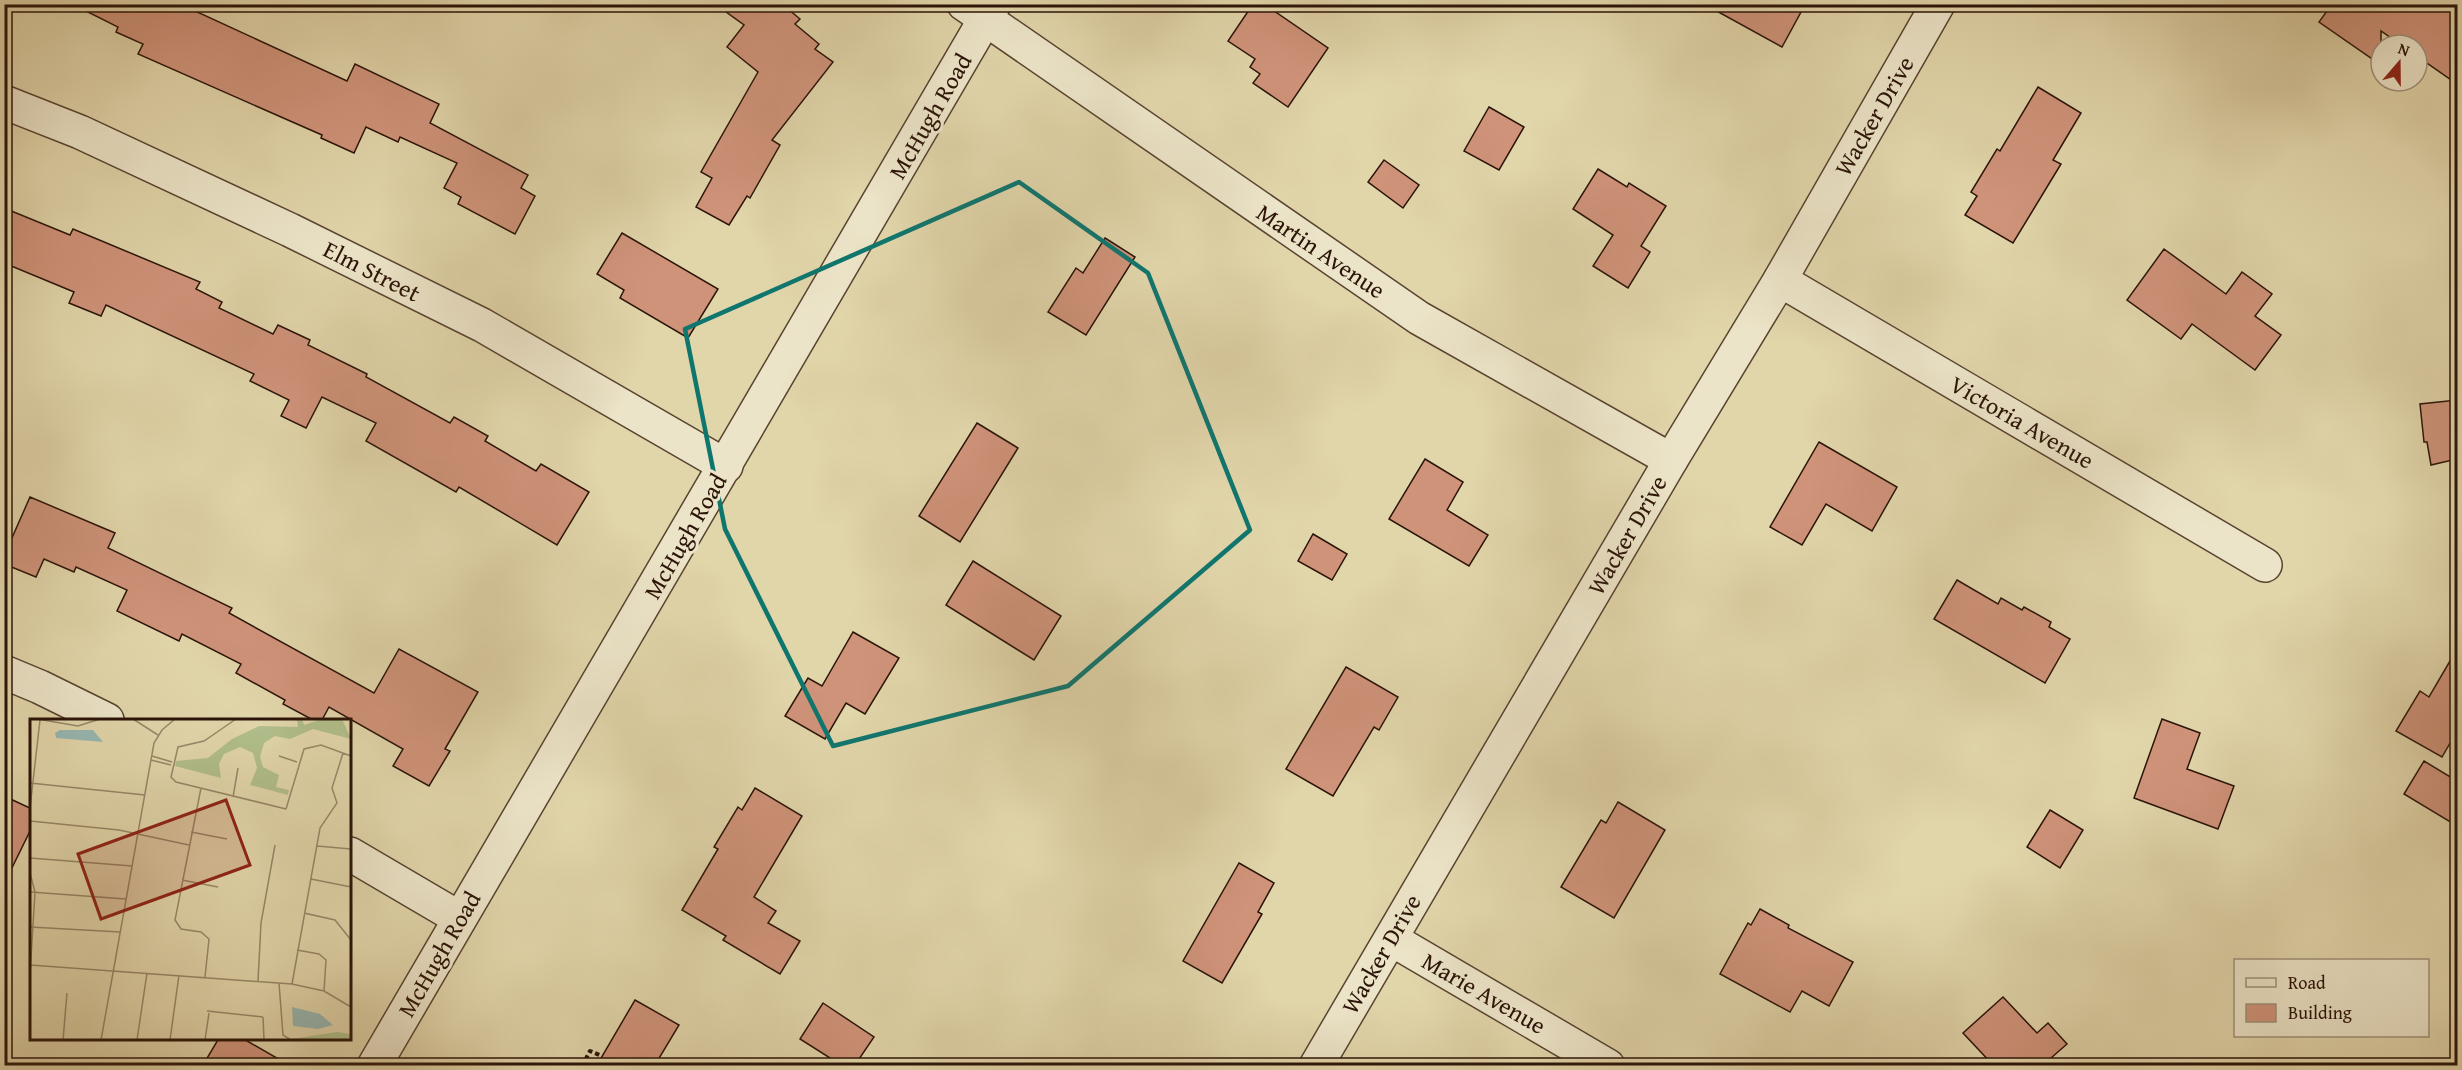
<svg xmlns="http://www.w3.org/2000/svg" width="2462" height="1070" font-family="'Gentium Book Plus',serif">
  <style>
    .building { fill: #cf937a; stroke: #2b1408; stroke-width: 1.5 }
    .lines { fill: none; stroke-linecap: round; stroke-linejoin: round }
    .minor-casing { stroke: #584430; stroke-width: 36 }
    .path { stroke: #2b1408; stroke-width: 4; stroke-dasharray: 4.5 3; stroke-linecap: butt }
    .minor { stroke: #ece4c8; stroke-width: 33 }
    .marked { fill: none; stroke: #0f766e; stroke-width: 4.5; stroke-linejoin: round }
    .labels { text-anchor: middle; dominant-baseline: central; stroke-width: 6; stroke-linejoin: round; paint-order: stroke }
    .street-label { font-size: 24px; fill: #2b1408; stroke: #ece4c8 }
    .inset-road { fill: none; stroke: #988869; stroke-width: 1.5 }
    .view { fill: #8f2418; fill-opacity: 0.15; stroke: #8f2418; stroke-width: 3 }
    .inset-edge { fill: none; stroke: #2b1408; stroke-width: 3 }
  </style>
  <rect width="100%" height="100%" fill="#e1d5aa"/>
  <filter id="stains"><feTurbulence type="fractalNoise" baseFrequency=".00333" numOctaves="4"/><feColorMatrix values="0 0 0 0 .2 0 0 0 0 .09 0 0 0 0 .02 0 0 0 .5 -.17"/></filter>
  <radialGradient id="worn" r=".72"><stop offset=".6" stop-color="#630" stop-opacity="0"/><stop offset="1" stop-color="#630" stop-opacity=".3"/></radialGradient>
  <g class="building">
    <polygon points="72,4 180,4 347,81 355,64 439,104 430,123 528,175 521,188 535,196 515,234 458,204 461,197 444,188 457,163 400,137 398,142 366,127 354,153 321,138 322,135 138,54 143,44 116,32 118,27"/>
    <polygon points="715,4 782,4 800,19 795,24 819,44 815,49 833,62 772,140 780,145 750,198 747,196 729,225 696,207 712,178 701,172 758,72 727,47 744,25"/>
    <polygon points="1253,4 1264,4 1328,48 1288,107 1253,83 1260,74 1250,67 1255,59 1228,41"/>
    <polygon points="1704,4 1786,4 1801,12 1782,47"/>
    <polygon points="2332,4 2457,4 2457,84 2417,56 2417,45 2401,45 2381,31 2381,65 2319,22"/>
    <polygon points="2038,87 2081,113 2053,160 2061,164 2013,243 1965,215 1977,196 1971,192 1997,149 2000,151"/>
    <polygon points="1489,107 1524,127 1499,170 1464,151"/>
    <polygon points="1384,160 1419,185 1403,208 1368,182"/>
    <polygon points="1598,169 1627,187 1629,183 1666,206 1641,246 1650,252 1628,288 1593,266 1613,235 1573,209"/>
    <polygon points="4,208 70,235 73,229 200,282 196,289 222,302 219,308 273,334 278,325 310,340 308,345 367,374 366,377 450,423 454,417 488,436 485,441 536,471 541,464 589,492 557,545 459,487 456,492 366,441 376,423 322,397 306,428 281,416 289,400 250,381 254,374 106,305 101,316 69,303 74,292 4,263"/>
    <polygon points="622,233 718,289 688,338 620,298 624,290 597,274"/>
    <polygon points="1105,238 1135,257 1086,335 1048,312 1076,268 1083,273"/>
    <polygon points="2164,249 2226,294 2242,272 2272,294 2255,316 2281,335 2255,370 2192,324 2181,339 2127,300"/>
    <polygon points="2457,400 2457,459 2431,465 2427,442 2424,442 2420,404"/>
    <polygon points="977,423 1018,448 960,542 919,516"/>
    <polygon points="1819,442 1897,487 1872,531 1826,504 1802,545 1770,527"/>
    <polygon points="1425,459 1463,482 1447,510 1488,535 1469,566 1389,519"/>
    <polygon points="30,497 115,533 108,548 232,608 229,613 374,693 399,649 478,692 445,749 450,751 429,786 393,766 403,749 329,707 322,720 313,720 283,704 285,700 236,673 241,664 182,634 179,641 117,611 127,590 76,567 74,572 44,559 36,577 4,564 4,556"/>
    <polygon points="1313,534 1347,554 1332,580 1298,561"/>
    <polygon points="973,561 1061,616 1034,660 946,605"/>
    <polygon points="1957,580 1998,604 2001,598 2022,610 2024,607 2051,622 2049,627 2070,639 2045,683 1934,619"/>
    <polygon points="853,632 899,658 865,714 846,703 825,739 785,716 808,678 822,686"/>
    <polygon points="2457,649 2457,731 2442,757 2396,731 2420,691 2429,697"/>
    <polygon points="1346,667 1398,697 1379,730 1374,727 1333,796 1286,769"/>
    <polygon points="2162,719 2200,733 2187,769 2234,786 2218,829 2134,798"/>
    <polygon points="2424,761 2457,781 2457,826 2404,794"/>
    <polygon points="755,788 802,816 754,897 776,911 768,923 800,941 780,974 723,940 726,936 682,910 718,849 714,847 738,807 742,810"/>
    <polygon points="4,796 32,809 32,827 4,884"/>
    <polygon points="1618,802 1665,830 1614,918 1561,887 1601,820 1606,823"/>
    <polygon points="2050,810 2083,830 2060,868 2027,847"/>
    <polygon points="1239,863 1274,883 1258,912 1262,914 1222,983 1183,961"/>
    <polygon points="1760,909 1789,925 1788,928 1853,962 1829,1006 1802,991 1790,1012 1720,974 1748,923 1751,925"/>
    <polygon points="2003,997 2037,1033 2048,1023 2067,1044 2043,1065 1993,1065 1963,1033"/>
    <polygon points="635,1000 679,1025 655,1065 597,1065"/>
    <polygon points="823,1003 874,1037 855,1065 841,1065 800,1039"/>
    <polygon points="219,1038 242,1038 289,1065 203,1065"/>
  </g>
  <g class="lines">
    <g class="minor-casing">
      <g id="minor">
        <polyline points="964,4 1419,318 1671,460"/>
        <polyline points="4,102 80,132 290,230 482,325 726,466"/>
        <polyline points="1780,280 2265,565"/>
        <polyline points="4,672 40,687 107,720"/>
        <polyline points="350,854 459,918"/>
        <polyline points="1391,939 1608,1066"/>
        <polyline points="374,1066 994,4"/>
        <polyline points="1316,1066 1671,460 1780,280 1938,4"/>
      </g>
    </g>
    <polyline class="path" points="582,1066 590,1051 602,1056"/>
    <use href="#minor" class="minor"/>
  </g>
  <path class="marked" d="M 1019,182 L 1148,273 L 1250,530 L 1068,686 L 833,746 L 725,529 L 685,329 Z"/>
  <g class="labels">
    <g class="street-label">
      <text transform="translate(930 116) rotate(-60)">McHugh Road</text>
      <text transform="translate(1874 116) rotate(-60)">Wacker Drive</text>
      <text transform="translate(1321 251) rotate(34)">Martin Avenue</text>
      <text transform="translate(372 271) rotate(27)">Elm Street</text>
      <text transform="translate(2022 422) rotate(30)">Victoria Avenue</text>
      <text transform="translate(1627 535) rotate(-60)">Wacker Drive</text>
      <text transform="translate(685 536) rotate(-60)">McHugh Road</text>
      <text transform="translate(439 954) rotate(-60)">McHugh Road</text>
      <text transform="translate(1381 954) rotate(-60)">Wacker Drive</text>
      <text transform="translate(1484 993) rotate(30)">Marie Avenue</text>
    </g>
  </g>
  <g transform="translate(30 719)">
    <rect width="321" height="321" fill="#e1d5aa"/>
    <path d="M 267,0 L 272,0 L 274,6 L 292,0 L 312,0 L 321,20 L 283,10 L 260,20 L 245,17 L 234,24 L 230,38 L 233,48 L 249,56 L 246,68 L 259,71 L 258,76 L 220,66 L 227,49 L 223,34 L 210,28 L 194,35 L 189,45 L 191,59 L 145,47 L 146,42 L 178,39 L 202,20 L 229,7 L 268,8 ZM 307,313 L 321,315 L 321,321 L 255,321 Z" fill="#b0be8b"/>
    <path d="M 30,11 L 63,11 L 73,23 L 26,19 L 25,14 ZM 262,288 L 290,295 L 303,306 L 288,310 L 263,307 Z" fill="#97b7b2"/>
    <path class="inset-road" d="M 7,0 L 48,7 L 70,0M 103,0 L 128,16M 206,0 L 174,22 L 148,28 L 141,58 L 146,63 L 256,90M 122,37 L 142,43M 249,37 L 267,43M 121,41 L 141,46M 0,64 L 115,76M 171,69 L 145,201 L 151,210 L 171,213 L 179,220 L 175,258M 203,78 L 208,49M 0,89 L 10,1M 256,90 L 274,30 L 291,26 L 321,37M 0,102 L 89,111 L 159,126M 161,113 L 197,120M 287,127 L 321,130M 0,139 L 102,147M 0,154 L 5,173 L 0,255M 281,160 L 321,168M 152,161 L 188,168M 0,173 L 96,180M 274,194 L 305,201 L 321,221M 0,208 L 90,213M 267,231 L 289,235 L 296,241 L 294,272M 0,246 L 262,265 L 294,272 L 321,288M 228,262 L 231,204 L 245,126M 249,264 L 253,316 L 261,321M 262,265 L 290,109 L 307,84 L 302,69 L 313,34M 177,292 L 233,298M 233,298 L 234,321M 33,321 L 37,274M 71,321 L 124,24 L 132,11 L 145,0M 107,321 L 117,254M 140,321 L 149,256M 175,321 L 179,294"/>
    <path class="view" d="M 196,81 L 220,146 L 71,200 L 48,135 Z"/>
    <rect width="321" height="321" class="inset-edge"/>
  </g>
  <rect width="2462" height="1070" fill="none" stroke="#e1d5aa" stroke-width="24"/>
  <rect x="6" y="6" width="2450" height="1058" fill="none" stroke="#2b1408" stroke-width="3"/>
  <rect x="12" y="12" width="2438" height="1046" fill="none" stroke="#2b1408" stroke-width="1.5"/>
  <rect x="2234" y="959" width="195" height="78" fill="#ece4c8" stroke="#9f917b" stroke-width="1.5"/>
  <rect x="2246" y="978" width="30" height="9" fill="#ece4c8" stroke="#9f917b" stroke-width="1.5"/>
  <text x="2288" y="989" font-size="18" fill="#2b1408">Road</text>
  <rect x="2246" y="1004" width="30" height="18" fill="#cf937a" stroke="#9f917b" stroke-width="1.5"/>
  <text x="2288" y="1019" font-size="18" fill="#2b1408">Building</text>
  <g transform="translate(2399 63) rotate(20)"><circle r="28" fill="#ece4c8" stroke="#9f917b" stroke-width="1.5"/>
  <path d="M0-4.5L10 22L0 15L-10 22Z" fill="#8f2418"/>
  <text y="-9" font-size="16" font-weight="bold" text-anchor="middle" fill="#2b1408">N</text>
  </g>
  <rect width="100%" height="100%" filter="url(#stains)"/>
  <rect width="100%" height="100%" fill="url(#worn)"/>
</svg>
